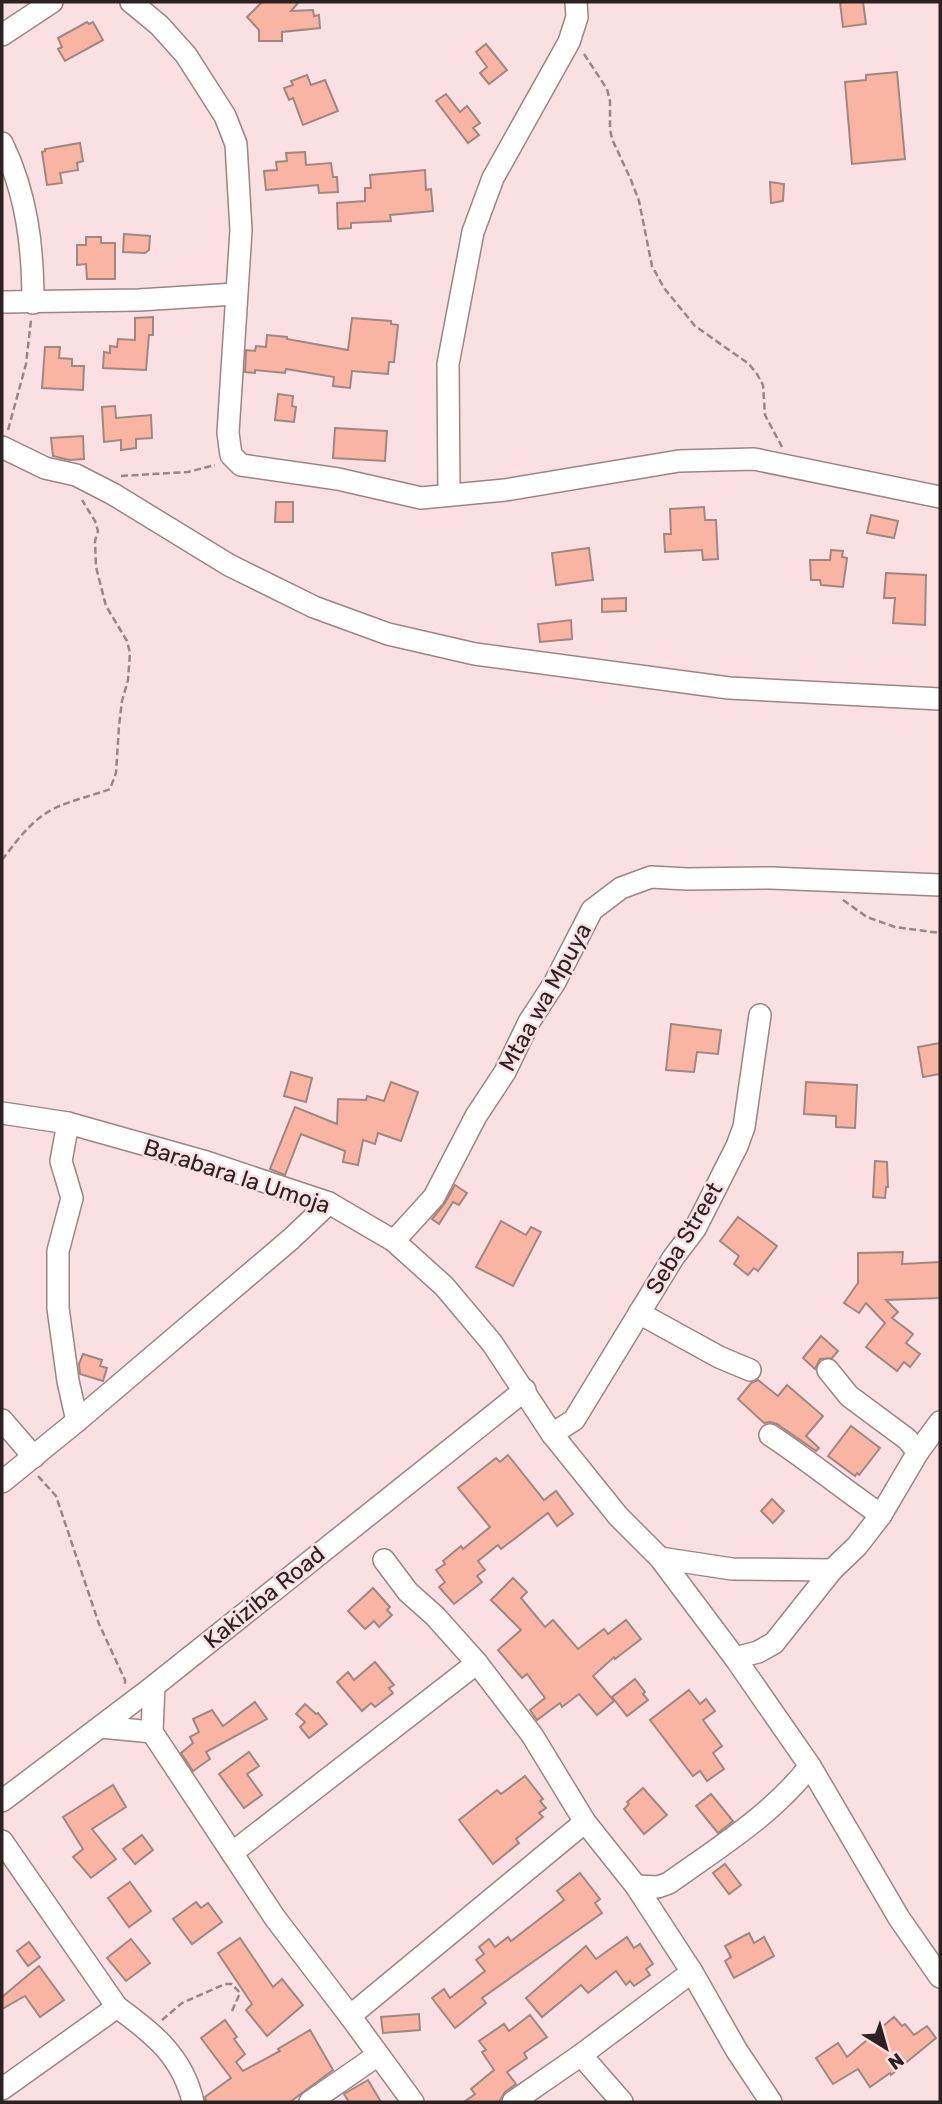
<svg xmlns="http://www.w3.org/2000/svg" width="942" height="2104" font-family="Rubik,sans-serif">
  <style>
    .building { fill: #fab4a4; stroke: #a08882; stroke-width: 2 }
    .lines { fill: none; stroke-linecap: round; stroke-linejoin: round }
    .minor-casing { stroke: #9c8487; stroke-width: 24 }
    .path { stroke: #998688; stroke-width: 2.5; stroke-dasharray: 7 3.5; stroke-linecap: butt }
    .minor { stroke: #fff; stroke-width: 21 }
    .labels { text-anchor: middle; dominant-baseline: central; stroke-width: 5; stroke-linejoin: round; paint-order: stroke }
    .street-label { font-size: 23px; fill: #2c2223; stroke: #fbe0e3 }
  </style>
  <rect width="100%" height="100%" fill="#fbe0e3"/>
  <g class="building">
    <polygon points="262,2 299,2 291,11 313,10 314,16 319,15 320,28 282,32 282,41 259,41 259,30 247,17"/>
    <polygon points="840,2 863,2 866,24 843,27"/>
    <polygon points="87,22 89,24 93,22 103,40 65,61 58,49 62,47 58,38"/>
    <polygon points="486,44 507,70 489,84 480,73 487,67 476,52"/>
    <polygon points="897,72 905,159 852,164 845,82 866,80 866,75"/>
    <polygon points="307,75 311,85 325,80 338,111 303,125 293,98 289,100 284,88 293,85 291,81"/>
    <polygon points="446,94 460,112 467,106 480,123 473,128 479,135 468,143 436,101"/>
    <polygon points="80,143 83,161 77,163 78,170 60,173 62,183 47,185 42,152 45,151 45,149"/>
    <polygon points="305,152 306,165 331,163 333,177 337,177 338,192 319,193 318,185 266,190 264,171 277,170 276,162 287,161 286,153"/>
    <polygon points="425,170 426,190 431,189 433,211 390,215 391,221 351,223 351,228 338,229 337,203 365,201 365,188 371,188 370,175"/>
    <polygon points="770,182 784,184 783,201 771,203"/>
    <polygon points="124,234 150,236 149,250 145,253 123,252"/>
    <polygon points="86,237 101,237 101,243 115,243 115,279 87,279 86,264 77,265 77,245 86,245"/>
    <polygon points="153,317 153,335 149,335 146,370 103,368 104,352 110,353 110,346 117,347 118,339 135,340 135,318"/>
    <polygon points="352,318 391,321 391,324 398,325 394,362 389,362 388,374 352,371 350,388 333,386 334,377 286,369 285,373 255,370 255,373 245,372 246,350 255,351 256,346 266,347 267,335 287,337 287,339 348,350"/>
    <polygon points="45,347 60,347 59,358 72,359 72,366 84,366 83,390 42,388"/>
    <polygon points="278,394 293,396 292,406 296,407 294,422 275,420"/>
    <polygon points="115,406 116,418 151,415 152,438 136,439 136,448 121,450 121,440 104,442 102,407"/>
    <polygon points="335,428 387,431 385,461 333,458"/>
    <polygon points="83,436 84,459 69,460 53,456 51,438"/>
    <polygon points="276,502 293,502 293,522 275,522"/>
    <polygon points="704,507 705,520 716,520 718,559 703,560 702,550 665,552 664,534 671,534 670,509"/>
    <polygon points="871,515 898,521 894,538 867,533"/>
    <polygon points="589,548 593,580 556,585 552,553"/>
    <polygon points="831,550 843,551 842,557 847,558 843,587 821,585 820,580 811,580 810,560 830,560"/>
    <polygon points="886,573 926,575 925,625 893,623 895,598 884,598"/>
    <polygon points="626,598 626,611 602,612 602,599"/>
    <polygon points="571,620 572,639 540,642 538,624"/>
    <polygon points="671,1024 721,1030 718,1054 697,1052 694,1072 666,1070"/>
    <polygon points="940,1043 940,1074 923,1077 918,1047"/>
    <polygon points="291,1072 312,1078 306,1102 284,1096"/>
    <polygon points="391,1082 418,1092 401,1141 378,1133 375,1144 363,1140 358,1165 343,1162 345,1151 301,1134 285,1175 270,1169 295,1107 337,1124 338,1099 366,1100 367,1096 384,1101"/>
    <polygon points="806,1082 857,1085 855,1128 836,1127 836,1116 804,1114"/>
    <polygon points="875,1161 887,1162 888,1187 886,1187 885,1198 873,1197"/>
    <polygon points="455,1185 467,1193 459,1205 453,1202 439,1224 432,1219 445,1203"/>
    <polygon points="738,1217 777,1246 758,1271 754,1268 748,1275 734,1264 739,1256 720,1241"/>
    <polygon points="501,1221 526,1235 531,1227 541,1232 513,1286 476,1267"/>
    <polygon points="903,1252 902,1264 940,1262 940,1298 886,1300 898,1312 892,1318 913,1334 906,1343 920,1354 910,1367 904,1362 897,1371 866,1347 885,1323 866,1303 859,1313 844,1303 858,1283 858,1253"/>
    <polygon points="821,1336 838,1351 832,1358 820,1359 815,1369 803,1358"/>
    <polygon points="83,1354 102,1360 100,1366 107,1368 103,1381 80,1374 79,1364"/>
    <polygon points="758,1380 778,1396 787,1385 823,1416 806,1436 819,1448 816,1451 777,1424 770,1422 764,1423 738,1399 751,1383"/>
    <polygon points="851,1426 880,1448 859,1475 857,1473 855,1476 828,1456"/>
    <polygon points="508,1455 544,1500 556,1491 573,1514 557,1526 548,1513 501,1549 498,1545 478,1561 485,1570 477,1576 482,1582 454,1604 439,1587 445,1582 436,1570 445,1564 443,1561 461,1546 463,1549 490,1527 458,1488 496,1458 500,1462"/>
    <polygon points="772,1499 784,1511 773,1523 761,1511"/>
    <polygon points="513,1578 527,1592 521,1598 545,1627 553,1620 578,1649 604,1629 608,1634 626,1620 641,1639 615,1659 614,1657 593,1676 614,1701 597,1715 579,1694 562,1707 560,1703 537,1720 530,1710 545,1698 527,1674 522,1678 498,1650 521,1630 491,1600"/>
    <polygon points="373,1588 390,1607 387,1610 392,1615 379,1627 374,1621 365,1629 348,1611"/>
    <polygon points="375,1662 394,1685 389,1688 393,1693 375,1707 371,1703 362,1711 337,1682 348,1672 354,1680"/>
    <polygon points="635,1679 645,1692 643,1694 648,1700 627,1716 612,1697"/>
    <polygon points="689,1690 700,1704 706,1699 715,1711 703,1720 722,1746 713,1753 724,1769 707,1781 700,1771 693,1776 650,1720"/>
    <polygon points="255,1702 267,1719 206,1752 210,1759 193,1771 181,1753 193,1743 190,1737 199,1732 193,1719 212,1710 223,1726"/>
    <polygon points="305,1704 316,1714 318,1713 327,1724 309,1738 300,1727 305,1722 296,1714"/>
    <polygon points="249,1752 259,1766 247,1774 262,1795 244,1808 219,1774"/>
    <polygon points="525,1776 543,1799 540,1801 546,1808 539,1813 543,1817 516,1839 519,1843 493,1864 459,1820 497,1790 501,1794"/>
    <polygon points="113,1785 126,1807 92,1829 116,1859 91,1878 73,1857 83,1849 63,1817"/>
    <polygon points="643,1788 667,1815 644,1834 624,1809 629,1804 627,1802"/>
    <polygon points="711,1794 733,1821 718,1833 696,1806"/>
    <polygon points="142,1835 153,1850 135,1864 123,1849"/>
    <polygon points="725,1864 741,1885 729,1894 713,1873"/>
    <polygon points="580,1873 600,1899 595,1903 602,1913 482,1998 486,2003 455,2028 432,1998 444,1989 450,1998 485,1971 476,1960 484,1954 479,1947 489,1939 495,1947 508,1937 511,1941 564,1900 557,1891"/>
    <polygon points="130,1882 151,1911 129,1927 108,1898"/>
    <polygon points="196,1902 201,1908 208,1903 222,1922 192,1944 173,1919"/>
    <polygon points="749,1933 754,1943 764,1937 774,1956 734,1978 725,1961 731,1957 725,1946"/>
    <polygon points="627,1937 634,1948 640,1944 653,1964 646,1969 650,1975 634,1986 630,1981 626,1985 616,1971 588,1993 581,1985 542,2017 526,1998 586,1946 596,1959"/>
    <polygon points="240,1938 273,1987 282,1979 303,2005 267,2036 246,2010 252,2004 218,1953"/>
    <polygon points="131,1939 150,1963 126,1981 107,1958"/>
    <polygon points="29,1942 40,1957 28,1966 17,1951"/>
    <polygon points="39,1966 64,2000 40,2017 25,1996 2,2009 2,1997"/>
    <polygon points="419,2014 420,2030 383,2033 381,2017"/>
    <polygon points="530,2015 547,2037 524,2053 527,2058 507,2072 516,2084 505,2092 499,2102 464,2102 475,2094 471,2089 494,2070 482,2052 486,2050 479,2041 504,2024 509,2031"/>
    <polygon points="894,2017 902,2026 905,2024 914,2035 927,2026 936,2038 891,2075 890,2073 870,2087 858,2069 833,2084 816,2058 838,2043 847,2057"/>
    <polygon points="225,2020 237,2037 234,2039 245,2054 236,2062 243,2071 280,2051 278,2049 310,2030 333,2070 290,2102 206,2102 205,2097 231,2078 201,2038"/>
    <polygon points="368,2080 381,2102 349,2102 344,2094"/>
  </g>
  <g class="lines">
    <g class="minor-casing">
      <g id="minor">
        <polyline points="131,2 159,25 186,55 225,116 236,144 241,230 228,433 231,455 241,465 338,479 421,498 505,490 679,461 754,459 940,497"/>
        <polyline points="2,35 52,2"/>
        <path d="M 2,143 C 27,194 33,247 33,303"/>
        <polyline points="2,302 139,300 235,294"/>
        <polyline points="2,447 45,468 76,475 113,494 229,565 314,607 388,634 475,654 729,688 940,699"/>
        <polyline points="449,494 448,364 473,232 493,178 569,42 577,17 576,2"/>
        <polyline points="2,1113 68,1123 203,1161 329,1203 394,1241 444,1286 492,1343 552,1434 618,1516 660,1558 735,1658 810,1766 899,1918 940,1977"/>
        <polyline points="68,1123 61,1161 72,1198 58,1251 58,1308 68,1381 77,1421"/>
        <polyline points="394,1241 434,1197 476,1116 505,1072 529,1022 555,982 592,910 621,888 651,877 687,879 771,878 940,885"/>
        <polyline points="639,1313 719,1357 750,1370"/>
        <polyline points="828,1370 849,1396 907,1439 918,1452"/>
        <polyline points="2,1420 34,1457"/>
        <polyline points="552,1434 574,1420 673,1258 695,1229 737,1146 744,1127 760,1015"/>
        <path d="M 770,1435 C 808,1460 843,1489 881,1515"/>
        <polyline points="2,1482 77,1421 291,1239 329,1203"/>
        <polyline points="660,1558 732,1569 832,1570"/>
        <polyline points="384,1560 408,1592 435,1616 477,1663 532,1735 585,1822 636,1886 692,1972 737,2051 771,2102"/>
        <polyline points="735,1658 758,1652 774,1643 832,1570 857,1546 881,1515 918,1452 940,1422"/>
        <polyline points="154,1686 152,1732 275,1918 350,2016 413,2102"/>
        <polyline points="101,1727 152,1732"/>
        <polyline points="2,1801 154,1686 525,1390"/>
        <path d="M 2,1841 L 117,2007 C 153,2033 183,2057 193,2102"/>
        <polyline points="232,1853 477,1663"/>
        <path d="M 636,1886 L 658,1887 L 669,1883 C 719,1847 772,1815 810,1766"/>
        <polyline points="350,2016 585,1822"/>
        <polyline points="581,2055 622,2102"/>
        <polyline points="2,2089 117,2007"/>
        <polyline points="310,2102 378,2055"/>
        <polyline points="513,2102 581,2055 692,1972"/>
      </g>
    </g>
    <g class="path">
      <polyline points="584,54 607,89 610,101 610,129 612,139 631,180 639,201 652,266 664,288 695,326 749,364 757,374 763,385 765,415 782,447"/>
      <polyline points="8,430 26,364 31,320"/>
      <polyline points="121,476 188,472 215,465"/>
      <path d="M 2,860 C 18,839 35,815 62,805 C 77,799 94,795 110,789 L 116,773 L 119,726 L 122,701 L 128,680 L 130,653 L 127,641 L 106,606 L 96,567 L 95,541 L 98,531 L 95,521 L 82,500"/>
      <polyline points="843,900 867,917 895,927 940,933"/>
      <polyline points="38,1476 56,1496 99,1624 125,1680 125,1684"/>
      <polyline points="162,2020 182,2003 225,1984 232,1984 240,1993 232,2011"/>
    </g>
    <use href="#minor" class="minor"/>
  </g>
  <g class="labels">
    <g class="street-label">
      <text transform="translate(545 997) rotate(-61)">Mtaa wa Mpuya</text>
      <text transform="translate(237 1176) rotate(18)">Barabara la Umoja</text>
      <text transform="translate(684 1238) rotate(-59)">Seba Street</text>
      <text transform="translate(264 1597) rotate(-39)">Kakiziba Road</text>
    </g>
  </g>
  <rect width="942" height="2104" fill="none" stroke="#2c2223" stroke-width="7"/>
  <g transform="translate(886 2048) rotate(143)" stroke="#fbe0e3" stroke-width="5" paint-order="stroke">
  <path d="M0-5L12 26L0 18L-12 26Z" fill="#2c2223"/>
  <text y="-10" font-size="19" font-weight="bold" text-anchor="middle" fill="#2c2223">N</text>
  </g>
</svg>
